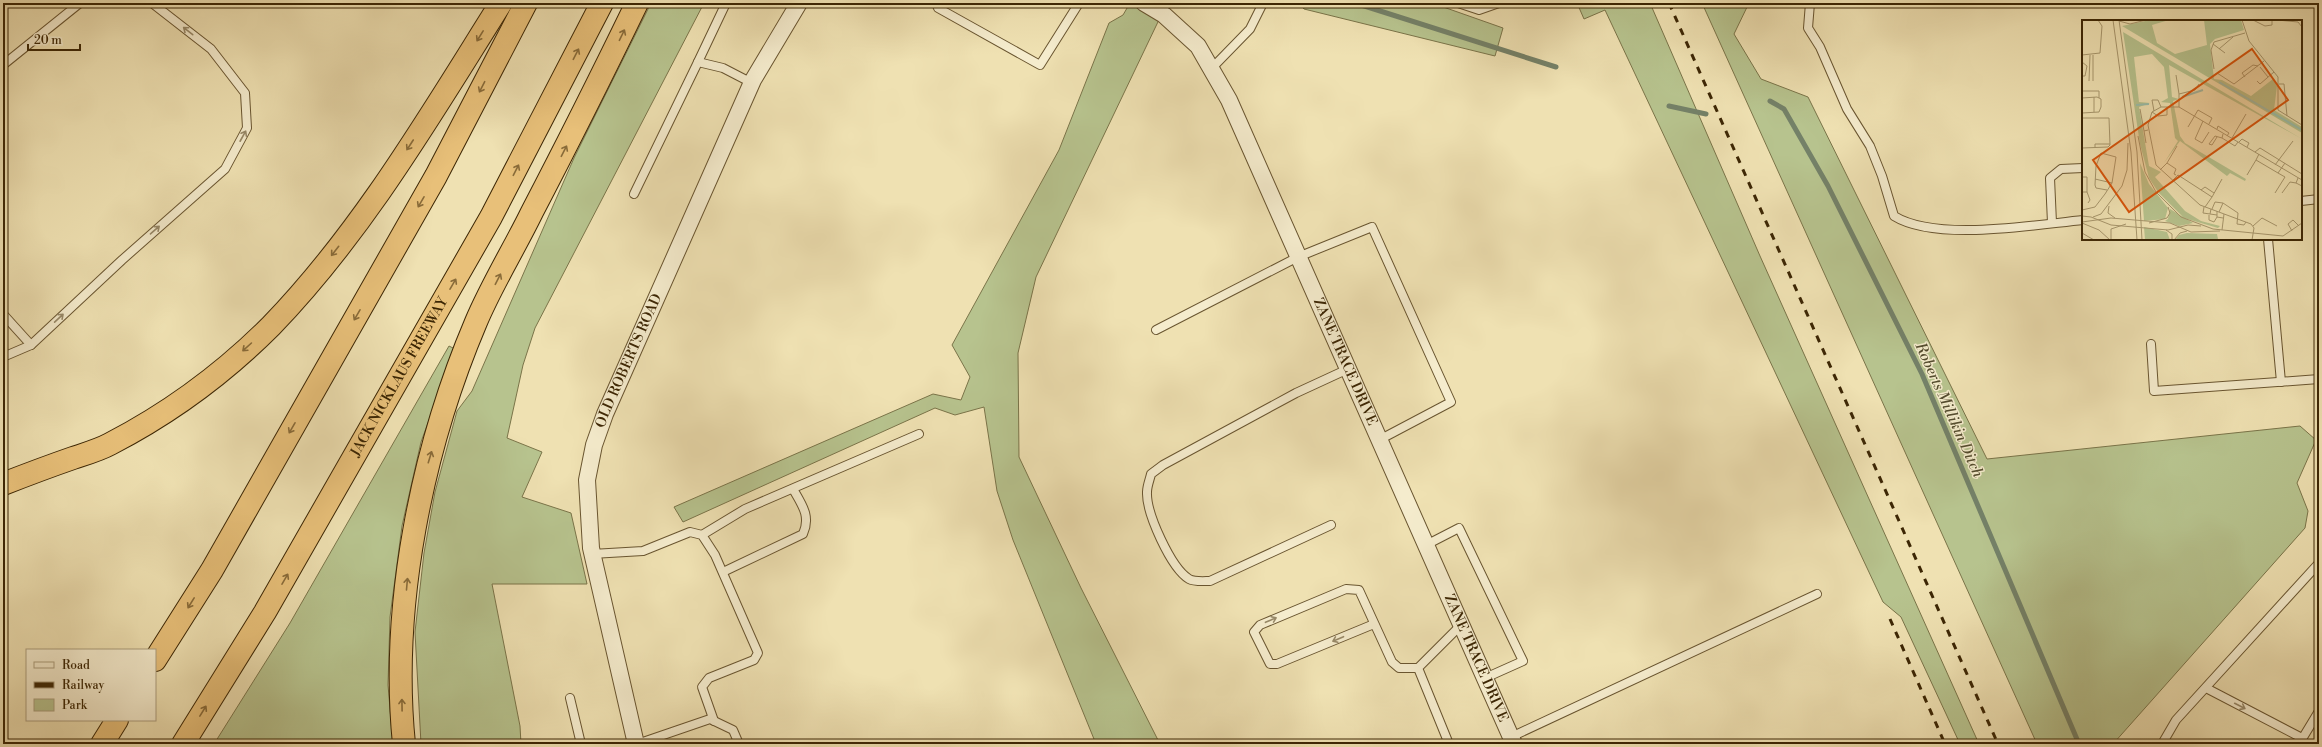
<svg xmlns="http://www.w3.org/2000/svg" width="2322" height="747" font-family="'Libre Bodoni',serif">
<rect width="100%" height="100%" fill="#efe1b2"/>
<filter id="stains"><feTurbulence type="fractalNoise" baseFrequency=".005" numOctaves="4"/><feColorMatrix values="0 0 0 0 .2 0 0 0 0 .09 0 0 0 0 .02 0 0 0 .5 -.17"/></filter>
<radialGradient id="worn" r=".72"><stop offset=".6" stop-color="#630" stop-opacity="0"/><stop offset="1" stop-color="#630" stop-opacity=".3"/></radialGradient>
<g fill="#b7c38e" stroke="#7a7449">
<polygon points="651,3 704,3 535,328 523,365 507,438 542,452 522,497 571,513 587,584 492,584 520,726 521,744 421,744 415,632 424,553 435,492 457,411 472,391 574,158"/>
<polygon points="1130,3 1167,3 1036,277 1018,353 1019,457 1081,588 1160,744 1096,744 1013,540 997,491 984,407 955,415 935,408 683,522 674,507 933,394 961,400 970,377 952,345 1059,150 1109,23 1123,15"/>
<polygon points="1299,3 1432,3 1503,28 1495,56 1304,9"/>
<polygon points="1577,3 1650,3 1760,256 1979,744 1960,744 1901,617 1883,602 1605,10 1584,19"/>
<polygon points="1702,3 1749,3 1734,34 1761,79 1808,97 1987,459 2300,426 2316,440 2297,483 2308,511 2305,528 2113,744 2037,744"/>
<polygon points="449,346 455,349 421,442 402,526 390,617 388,685 393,744 214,744 290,623"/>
</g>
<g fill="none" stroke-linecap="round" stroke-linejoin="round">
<g stroke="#748168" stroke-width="5">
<polyline points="1355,3 1556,67"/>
<polyline points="1770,101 1784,109 1828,186 1922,374 2079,744"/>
<polyline points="1669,106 1706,114"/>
</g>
<defs>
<g id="lane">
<polyline points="936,3 938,8 1040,65 1079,3"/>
<polyline points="1458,3 1479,10 1499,3"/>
<path d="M1810,3L1808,28L1820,47L1847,109L1870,146L1882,176L1894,216C1936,242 2033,225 2083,220"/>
<polyline points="698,62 726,3"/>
<polyline points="3,65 80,3"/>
<polyline points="1212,68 1250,29 1263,3"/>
<polyline points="634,194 698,62 723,68 752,83"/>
<polyline points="2301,201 2319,199"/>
<polyline points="2052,223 2050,178 2061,169 2083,168"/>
<polyline points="2268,239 2281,382"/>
<polyline points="3,314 31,345"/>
<polyline points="1156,330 1298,257 1372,227 1451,402 1379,440"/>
<polyline points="2151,344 2154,391 2319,379"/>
<polyline points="3,357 31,345 122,260 225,169 247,128 245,93 211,49 152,3"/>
<path d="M1331,525L1210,581C1204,581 1194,582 1189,579C1171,568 1146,513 1147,492C1147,486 1150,479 1151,474L1163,465L1296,393L1348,369"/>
<polyline points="702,535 745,509 919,434"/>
<polyline points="1426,545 1459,528 1523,661 1485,678"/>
<polyline points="592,554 643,551 690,532 702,535 715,555 758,653 754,660 709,678 702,687 714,721"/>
<path d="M723,572L803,534C811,516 802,505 793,489"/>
<polyline points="1374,624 1277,664 1270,664 1254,632 1260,625 1346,589 1359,590 1392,662 1399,668 1418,668"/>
<polyline points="2206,688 2302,738"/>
<polyline points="570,698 581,744"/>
<polyline points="1511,737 1817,594"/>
<polyline points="637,744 710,719 733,730 739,744"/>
<polyline points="1449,744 1418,668 1461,625"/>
<polyline points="2162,744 2176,720 2319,563"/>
<polyline points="2299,744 2319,711"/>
</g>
<g id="street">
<path id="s1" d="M1144,3L1164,15L1198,46L1229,100L1514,744"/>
<path id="s2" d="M636,744L591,548L587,480L594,445L605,414L753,80L799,3"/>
</g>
<g id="highway">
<path d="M3,484C26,475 50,466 73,458C85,454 99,450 110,444C168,414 225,372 271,326C363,231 431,114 501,3"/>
<polyline points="155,660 212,570 436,176 526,3"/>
<polyline points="102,744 117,720"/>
<path id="s3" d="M183,744L265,612L491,217L602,3"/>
<path d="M404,744C390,606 422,449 476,322C492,284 514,249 532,212C568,143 603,73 637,3"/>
</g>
</defs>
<use href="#lane" stroke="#695530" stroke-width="10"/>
<use href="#street" stroke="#695530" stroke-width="18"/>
<use href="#highway" stroke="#3c2604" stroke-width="24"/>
<use href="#lane" stroke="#f5eccd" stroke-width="8"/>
<use href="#street" stroke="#f5eccd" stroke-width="16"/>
<use href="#highway" stroke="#e8c079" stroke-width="22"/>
<g stroke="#3c2604" stroke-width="3" stroke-dasharray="7 7" stroke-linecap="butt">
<polyline points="1669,3 1998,744"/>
<polyline points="1890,619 1945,744"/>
</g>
</g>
<defs><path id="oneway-shaft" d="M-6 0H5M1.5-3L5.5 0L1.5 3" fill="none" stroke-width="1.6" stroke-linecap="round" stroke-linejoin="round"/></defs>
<g stroke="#988968">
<use href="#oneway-shaft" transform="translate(188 31) rotate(-142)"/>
<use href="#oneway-shaft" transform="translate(243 136) rotate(-61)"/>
<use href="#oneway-shaft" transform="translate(155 230) rotate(-41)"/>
<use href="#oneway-shaft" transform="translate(59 318) rotate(-43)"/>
<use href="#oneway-shaft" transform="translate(1271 620) rotate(-23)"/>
<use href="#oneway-shaft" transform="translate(1338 639) rotate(157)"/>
<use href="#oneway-shaft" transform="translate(2240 706) rotate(27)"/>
</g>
<g stroke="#896b39">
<use href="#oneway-shaft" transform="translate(622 35) rotate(-64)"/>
<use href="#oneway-shaft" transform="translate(480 36) rotate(122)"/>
<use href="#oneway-shaft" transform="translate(576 54) rotate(-63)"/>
<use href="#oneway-shaft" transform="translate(482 87) rotate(117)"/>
<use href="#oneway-shaft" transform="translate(410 145) rotate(123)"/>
<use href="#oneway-shaft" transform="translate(564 151) rotate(-63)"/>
<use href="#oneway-shaft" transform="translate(516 170) rotate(-63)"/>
<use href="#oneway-shaft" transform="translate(421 202) rotate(120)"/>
<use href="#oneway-shaft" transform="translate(335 251) rotate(128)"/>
<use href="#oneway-shaft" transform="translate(498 279) rotate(-63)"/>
<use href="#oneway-shaft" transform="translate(453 284) rotate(-60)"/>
<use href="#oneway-shaft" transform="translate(357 315) rotate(120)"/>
<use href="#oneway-shaft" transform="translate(247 347) rotate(138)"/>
<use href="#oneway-shaft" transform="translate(292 428) rotate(120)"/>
<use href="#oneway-shaft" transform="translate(430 457) rotate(-73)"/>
<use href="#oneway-shaft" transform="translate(285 579) rotate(-60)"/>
<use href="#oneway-shaft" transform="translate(407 584) rotate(-85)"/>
<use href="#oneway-shaft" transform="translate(191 603) rotate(122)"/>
<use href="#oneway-shaft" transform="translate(402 705) rotate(-91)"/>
<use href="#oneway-shaft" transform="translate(203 711) rotate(-58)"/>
</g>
<g text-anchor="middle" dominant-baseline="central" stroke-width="3" stroke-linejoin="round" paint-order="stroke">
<g font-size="14" fill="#3c2604" stroke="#f5eccd">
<text stroke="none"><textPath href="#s2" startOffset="396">OLD ROBERTS ROAD</textPath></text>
<text stroke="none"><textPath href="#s1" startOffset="418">ZANE TRACE DRIVE</textPath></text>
<text stroke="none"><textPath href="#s3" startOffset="426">JACK NICKLAUS FREEWAY</textPath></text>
<text stroke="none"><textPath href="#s1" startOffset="742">ZANE TRACE DRIVE</textPath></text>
</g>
<g font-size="15" font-style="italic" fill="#544c2e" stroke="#f5eccd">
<text transform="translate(1949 410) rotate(66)">Roberts Millikin Ditch</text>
</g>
</g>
<g transform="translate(2082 20)">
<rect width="220" height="220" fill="#efe1b2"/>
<path d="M68,0H87L70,5L75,23L93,34L125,25L122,0H159L162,10L133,19L128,24L132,59L140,60L169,76L191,59L195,66L192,90L220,107V113L40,6ZM41,12L220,119L87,45L90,77L97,79L91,81L98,116L103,123L164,159L163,161L148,153L145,156L98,121L82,143L96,121L93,118L88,83L79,82L86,78L82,47L70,34L52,37L57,82L68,83L57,87L67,146L79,152L73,157L103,191L119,201L138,206L136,208L102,198L76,172L67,158L58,124ZM58,143L67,164L86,188L83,199L62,201ZM88,189L111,203L97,206L83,201L86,199ZM62,207L85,212L88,220H63ZM105,213L135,214L136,219L93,220L97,215Z" fill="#b7c38e"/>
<path fill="none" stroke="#9abeab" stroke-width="2" d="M137,62L220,110M100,77L121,70M54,85L67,84"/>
<path fill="none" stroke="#a7966c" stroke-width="1" d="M31,0L49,132L55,220M37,0L55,132L60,220M160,0L167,21L196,57V90L220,105M171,0L183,6L190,5V0M195,0L216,2L220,7M37,1L48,4L64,0M131,24L143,33M137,29L151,17M0,35L18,33L20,6L16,0M0,42L5,46L3,56H0M178,47L186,57M132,49L129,30L132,22L163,13M135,53L152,64L182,41M94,55L97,74M163,57L160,53L171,45L176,46M7,61L8,35M11,61V35M175,61L178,64L192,52M197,64H202L205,96M0,71H17V78M12,77V92M0,78L15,77L19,79V87L17,92L0,93M97,87V74L113,70L117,64M58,89L62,111M72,91L70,80H76L79,87M70,92L76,96L85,95V87M0,98H27L28,125L26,127L0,128M121,101L113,119L120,123L127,112M106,107L116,90L130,98L127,104M135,109L136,106L147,113L145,116M141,114L140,118L153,126L156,122M56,116L63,152L74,172L99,197L131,209M135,117L130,125L127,124L133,116L140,118M150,118L164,94M157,122L160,119L167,123L165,127M64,123L62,111L66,110M13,128V124H28M173,132L178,128L220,154M177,134L174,140L196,153L203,143M85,143L95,126M193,145L211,121M78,150L85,143L94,149L92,154L94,155M165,155L174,140M0,157H5V172H0M216,158L214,163L220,166M13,159L30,163M90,161L96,155L130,177L123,187M119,170L123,167L132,173M5,172L8,180L6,183M193,173L203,157L196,153M200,173L208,162L214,163M130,177L140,159M27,186L26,193L33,198M122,187L121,193L128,194M129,189L128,194L135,195M130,189L133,182L141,183M0,190L13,187L23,174L30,163L34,137L19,133L14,146L13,165L14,168L25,170M135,191V197L141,198M137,192L141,183L156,193L155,204L162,205L164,202M127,195V200L132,202L135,197M0,196L9,197L29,205L86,210L106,205L119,206M11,197L19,194L40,166L45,150L46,123M0,202L29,198L88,203L109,212L138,211M0,203L17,210L28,220M67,203L85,198L88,193L86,187M171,206L180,198L195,206M131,209L201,216L220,203M84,210L90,214V220M140,210L142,194M210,211L206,204L211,200L217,206M0,213L12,220M29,220V209L44,204M92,220L98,213L105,211M170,220L172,208L169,204L118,185L74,145L66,105L70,92L79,87H97L220,160"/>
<path fill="#d7540b" fill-opacity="0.15" stroke="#d7540b" stroke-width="2" d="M170,29L206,80L47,192L11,140Z"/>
<rect width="220" height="220" fill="none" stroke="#3c2604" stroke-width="2"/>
</g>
<rect width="2322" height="747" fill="none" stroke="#efe1b2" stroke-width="16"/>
<rect x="4" y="4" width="2314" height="739" fill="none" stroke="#3c2604" stroke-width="2"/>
<rect x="8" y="8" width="2306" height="731" fill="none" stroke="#3c2604"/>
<rect x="26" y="649" width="130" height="72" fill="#f5eccd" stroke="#ab9d7d"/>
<rect x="34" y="662" width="20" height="6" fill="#f5eccd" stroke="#ab9d7d"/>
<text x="62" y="669" font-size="12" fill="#3c2604">Road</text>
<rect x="34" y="682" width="20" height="6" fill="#3c2604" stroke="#ab9d7d"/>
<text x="62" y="689" font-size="12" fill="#3c2604">Railway</text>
<rect x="34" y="699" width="20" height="12" fill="#b7c38e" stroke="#ab9d7d"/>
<text x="62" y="709" font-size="12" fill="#3c2604">Park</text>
<path d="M28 44v6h52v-6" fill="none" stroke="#3c2604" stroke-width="2"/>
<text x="34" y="44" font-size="12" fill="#3c2604" stroke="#f5eccd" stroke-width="3" paint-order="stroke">20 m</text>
<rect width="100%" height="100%" filter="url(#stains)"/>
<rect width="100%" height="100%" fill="url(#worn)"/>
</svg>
